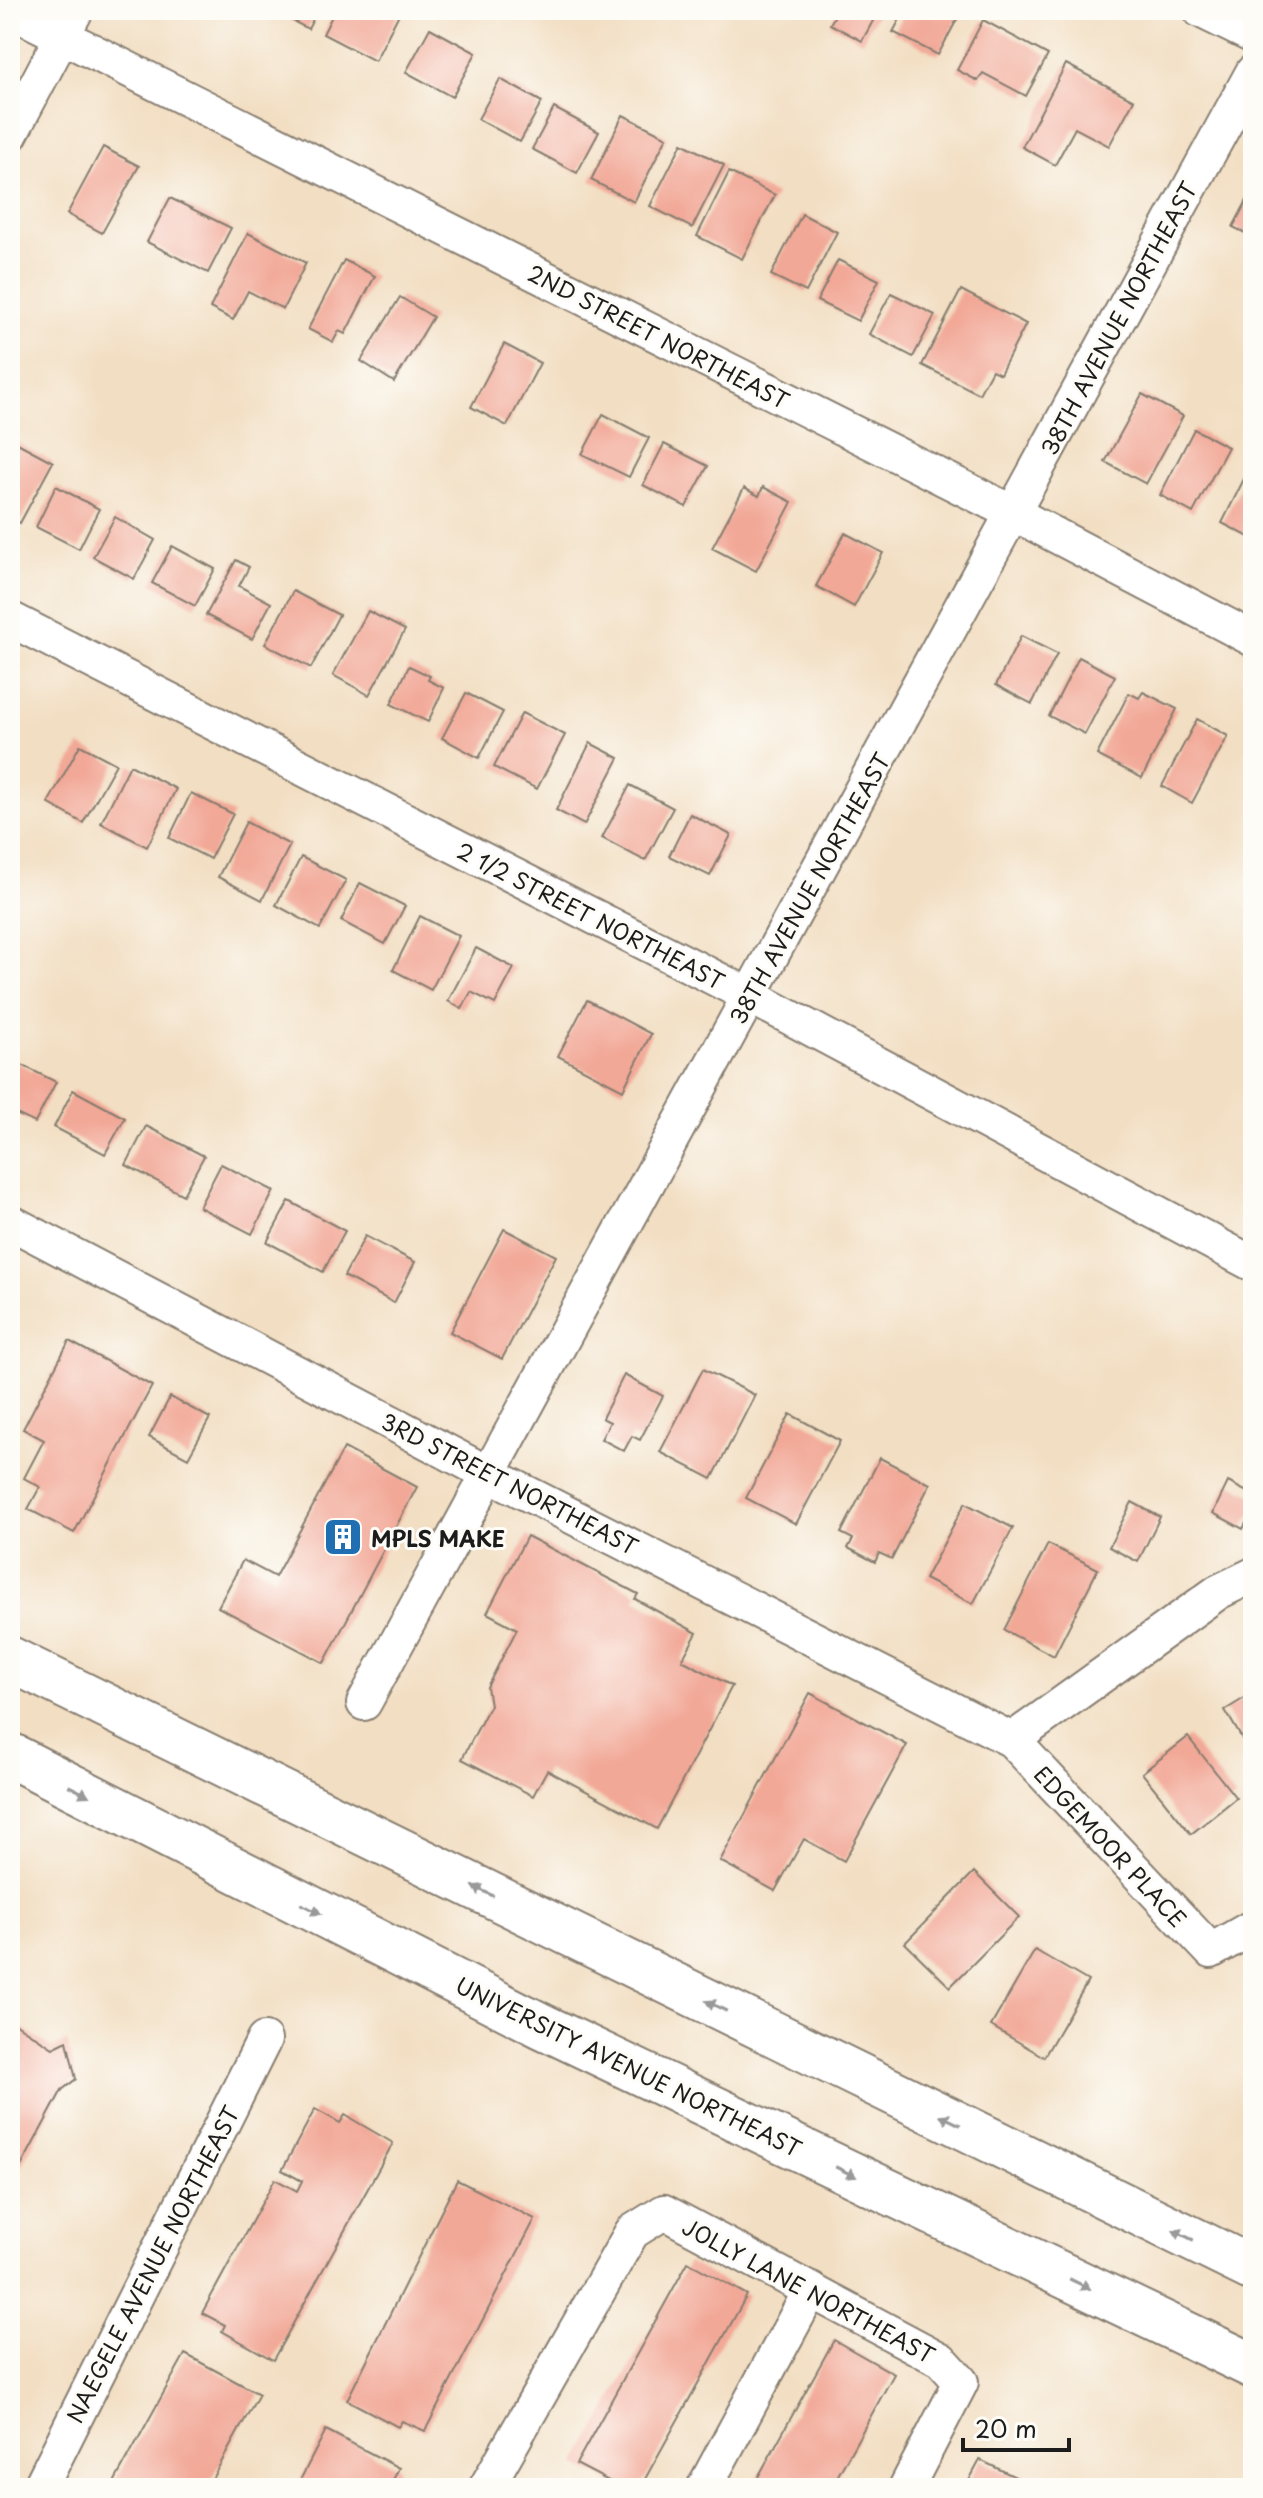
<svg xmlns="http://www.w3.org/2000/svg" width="1263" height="2498" font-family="'Playpen Sans',sans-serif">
<rect width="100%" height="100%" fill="#fdfcf7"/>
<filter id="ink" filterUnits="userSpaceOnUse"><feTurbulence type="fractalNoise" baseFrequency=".0125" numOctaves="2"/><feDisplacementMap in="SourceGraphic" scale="16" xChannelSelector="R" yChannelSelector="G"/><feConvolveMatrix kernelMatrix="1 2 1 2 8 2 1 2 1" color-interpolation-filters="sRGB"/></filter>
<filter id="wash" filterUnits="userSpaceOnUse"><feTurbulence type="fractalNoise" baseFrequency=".006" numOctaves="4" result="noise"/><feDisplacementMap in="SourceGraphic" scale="32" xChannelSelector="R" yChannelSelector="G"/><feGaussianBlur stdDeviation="1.8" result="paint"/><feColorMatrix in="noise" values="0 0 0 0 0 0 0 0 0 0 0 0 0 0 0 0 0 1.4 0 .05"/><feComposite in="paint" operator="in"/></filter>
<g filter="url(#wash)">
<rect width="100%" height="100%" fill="#f2dec2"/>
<g id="blocks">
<g fill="#f2a897">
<polygon points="272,10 318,10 308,29"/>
<polygon points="335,10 395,10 400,12 375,61 323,34"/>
<polygon points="838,10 879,10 862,41 830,24"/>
<polygon points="905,10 961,12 938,55 893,32"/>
<polygon points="983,20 1048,55 1026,96 983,73 978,81 957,70"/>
<polygon points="430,28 476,53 452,97 406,72"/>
<polygon points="1066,64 1134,100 1109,146 1075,128 1055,165 1022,147"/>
<polygon points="500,79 542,102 520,142 478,119"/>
<polygon points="554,108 599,132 577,173 532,149"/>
<polygon points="623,115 667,137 634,202 591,180"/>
<polygon points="682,143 724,165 692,228 650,206"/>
<polygon points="103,147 139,166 102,233 67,214"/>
<polygon points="729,172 775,195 742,259 697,236"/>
<polygon points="1253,189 1253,237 1233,227"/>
<polygon points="170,198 231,228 208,273 147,242"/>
<polygon points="802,214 837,232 806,292 771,275"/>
<polygon points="248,233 306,263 283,309 248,291 233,320 210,308"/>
<polygon points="344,260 375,276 345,334 339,331 333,342 308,329"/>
<polygon points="838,260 879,280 858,321 817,301"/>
<polygon points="961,290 1026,324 1000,374 992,370 979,394 922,365"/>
<polygon points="891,293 935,315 913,357 869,334"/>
<polygon points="400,297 433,317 394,382 361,361"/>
<polygon points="504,344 540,363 507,426 471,407"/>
<polygon points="1142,394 1183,416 1146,484 1105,462"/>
<polygon points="603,414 649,438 629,477 582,454"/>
<polygon points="1194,429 1228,447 1193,513 1160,495"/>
<polygon points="10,439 53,462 20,523 10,517"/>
<polygon points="664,444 708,466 686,507 643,485"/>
<polygon points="1253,461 1253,539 1222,523"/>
<polygon points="56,486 99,509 79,549 36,527"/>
<polygon points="763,487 792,502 756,571 712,548 744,488 759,496"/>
<polygon points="115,517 155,540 134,579 93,557"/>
<polygon points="845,533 883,553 854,607 816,586"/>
<polygon points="172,546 215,569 195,606 152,583"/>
<polygon points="236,560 249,567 239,586 271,603 252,639 206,615"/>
<polygon points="293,591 339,615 311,668 265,644"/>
<polygon points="368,611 405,630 369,695 333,675"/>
<polygon points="1021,636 1057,654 1032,704 996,685"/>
<polygon points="1079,657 1115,676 1085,734 1049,716"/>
<polygon points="409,666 430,676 428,680 444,688 428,722 391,704"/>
<polygon points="1143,692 1177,709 1142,778 1097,755 1129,693 1139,698"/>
<polygon points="466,693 503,712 479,758 442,738"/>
<polygon points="522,713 565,735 537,789 494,767"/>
<polygon points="1197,719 1228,736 1192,803 1162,786"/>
<polygon points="590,743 619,758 584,825 556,810"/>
<polygon points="80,745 116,764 83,823 48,803"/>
<polygon points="130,765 176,789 147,847 101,823"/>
<polygon points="630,785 673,808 645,861 602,838"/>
<polygon points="191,793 233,814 210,859 169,838"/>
<polygon points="690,814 731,835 710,876 669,856"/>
<polygon points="246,822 290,845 262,900 218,877"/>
<polygon points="301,857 346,880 320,929 276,905"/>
<polygon points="360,883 405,906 385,944 341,921"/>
<polygon points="420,916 459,936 431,990 393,970"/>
<polygon points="476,948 514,968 495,1004 471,992 462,1009 448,1001"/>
<polygon points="587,1000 651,1034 623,1090 558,1056"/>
<polygon points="10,1059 56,1082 35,1123 10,1111"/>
<polygon points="73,1090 125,1118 105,1154 54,1127"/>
<polygon points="146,1126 204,1156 183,1195 126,1165"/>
<polygon points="221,1164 274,1191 252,1234 199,1207"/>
<polygon points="289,1201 345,1231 323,1272 267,1242"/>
<polygon points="504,1229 556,1256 502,1359 450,1332"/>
<polygon points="365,1236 415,1262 394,1303 344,1276"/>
<polygon points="69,1341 152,1386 74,1533 28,1509 40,1487 24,1478 44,1440 23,1429"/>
<polygon points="703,1369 755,1395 712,1479 660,1452"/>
<polygon points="624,1375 663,1396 640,1440 632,1436 624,1451 601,1439 610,1422 602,1418"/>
<polygon points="170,1397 210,1418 188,1458 149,1437"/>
<polygon points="790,1414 840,1441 796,1524 746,1498"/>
<polygon points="344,1448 417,1487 324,1663 218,1607 243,1560 275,1577"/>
<polygon points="880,1458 930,1484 892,1559 879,1553 875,1562 848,1548 853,1539 841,1533"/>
<polygon points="1228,1482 1253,1495 1253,1510 1243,1529 1213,1513"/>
<polygon points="1132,1502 1160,1517 1138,1562 1109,1547"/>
<polygon points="965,1503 1013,1528 973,1604 925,1579"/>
<polygon points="527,1536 638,1594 635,1599 697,1633 682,1660 732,1686 657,1829 547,1770 533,1796 462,1759 490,1705 487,1687 517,1629 487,1613"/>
<polygon points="1048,1544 1098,1569 1054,1656 1004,1630"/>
<polygon points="810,1693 907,1745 844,1861 804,1839 775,1891 720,1861"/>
<polygon points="1253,1693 1253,1757 1225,1710"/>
<polygon points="1188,1737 1236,1798 1191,1834 1142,1773"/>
<polygon points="974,1872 1019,1917 950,1987 905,1943"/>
<polygon points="1035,1950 1088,1981 1044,2057 991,2026"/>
<polygon points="10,2020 53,2048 67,2041 76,2079 62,2090 10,2187"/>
<polygon points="315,2109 340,2123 345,2115 393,2143 273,2360 222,2331 225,2325 202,2313 275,2179 297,2191 302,2181 282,2170"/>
<polygon points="457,2180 535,2219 425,2431 402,2421 398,2427 347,2400"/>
<polygon points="688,2262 747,2295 640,2488 622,2488 576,2464"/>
<polygon points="834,2340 894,2374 831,2488 752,2488"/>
<polygon points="185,2354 259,2394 207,2488 111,2488"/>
<polygon points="326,2430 399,2468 389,2488 296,2488"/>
<polygon points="980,2460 1024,2481 1021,2488 965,2488"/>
</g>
</g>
</g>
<g filter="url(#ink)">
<use href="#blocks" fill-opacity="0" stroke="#877d6f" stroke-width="2"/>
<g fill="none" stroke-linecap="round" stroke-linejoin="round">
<defs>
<g id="minor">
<polyline points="10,10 1013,513 1253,639"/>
<polyline points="1200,10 1253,36"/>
<polyline points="10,135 76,10"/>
<polyline points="10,619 750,996 1253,1264"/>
<polyline points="10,1222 489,1474 1012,1740 1211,1951 1253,1927"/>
<polyline points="364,1703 1253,72"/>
<polyline points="1012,1740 1218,1592 1253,1575"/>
<polyline points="40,2488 264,2040"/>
<polyline points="486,2488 632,2232 664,2212 941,2360 961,2382 906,2488"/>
<polyline points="704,2488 811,2290"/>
</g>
<g id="major">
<polyline points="10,1659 1253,2269"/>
<polyline points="10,1755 542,2026 1253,2366"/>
</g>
</defs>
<use href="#minor" stroke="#877d6f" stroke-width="38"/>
<use href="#major" stroke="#877d6f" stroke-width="48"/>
<use href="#minor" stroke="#fff" stroke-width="34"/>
<use href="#major" stroke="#fff" stroke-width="44"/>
</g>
<defs><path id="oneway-solid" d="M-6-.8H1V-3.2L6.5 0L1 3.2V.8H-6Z" transform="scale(2)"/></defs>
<g fill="#999">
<use href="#oneway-solid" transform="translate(79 1791) rotate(27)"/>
<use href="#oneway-solid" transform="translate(483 1891) rotate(-154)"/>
<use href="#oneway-solid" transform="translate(311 1909) rotate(27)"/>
<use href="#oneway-solid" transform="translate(716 2006) rotate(-154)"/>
<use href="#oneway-solid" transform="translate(950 2120) rotate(-154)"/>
<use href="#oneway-solid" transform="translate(846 2172) rotate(26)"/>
<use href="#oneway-solid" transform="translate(1183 2235) rotate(-154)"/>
<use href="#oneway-solid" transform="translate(1080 2284) rotate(26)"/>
</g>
</g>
<defs>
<symbol id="building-square" viewBox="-11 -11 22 22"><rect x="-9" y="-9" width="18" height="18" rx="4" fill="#1f6fb2" stroke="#fdfcf7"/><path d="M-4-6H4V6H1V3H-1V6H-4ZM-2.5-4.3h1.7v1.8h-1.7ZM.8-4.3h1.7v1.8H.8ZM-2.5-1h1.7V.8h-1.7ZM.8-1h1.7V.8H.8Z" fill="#fff"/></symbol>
</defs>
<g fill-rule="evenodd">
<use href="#building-square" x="321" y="1515" width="44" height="44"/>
</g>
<g text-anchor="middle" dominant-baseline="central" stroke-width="6" stroke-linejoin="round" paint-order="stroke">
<g font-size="22" fill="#1c1c1c" stroke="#fdfcf7">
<text transform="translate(1118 318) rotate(-62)">38TH AVENUE NORTHEAST</text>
<text transform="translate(659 336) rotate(27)">2ND STREET NORTHEAST</text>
<text transform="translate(809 888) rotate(-61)">38TH AVENUE NORTHEAST</text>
<text transform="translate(591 915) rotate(27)">2 1/2 STREET NORTHEAST</text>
<text transform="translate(510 1483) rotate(27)">3RD STREET NORTHEAST</text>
<text transform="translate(1111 1846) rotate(47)">EDGEMOOR PLACE</text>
<text transform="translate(629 2066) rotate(26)">UNIVERSITY AVENUE NORTHEAST</text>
<text transform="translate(152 2264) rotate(-63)">NAEGELE AVENUE NORTHEAST</text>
<text transform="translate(809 2290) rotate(28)">JOLLY LANE NORTHEAST</text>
</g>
<g font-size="22" font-weight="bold" fill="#1c1c1c" stroke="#fdfcf7" text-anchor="start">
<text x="371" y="1537">MPLS MAKE</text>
</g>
</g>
<rect width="1263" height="2498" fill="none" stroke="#fdfcf7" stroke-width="40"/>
<path d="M963 2438v12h106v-12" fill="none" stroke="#1c1c1c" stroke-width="4"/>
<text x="975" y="2438" font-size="24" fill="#1c1c1c" stroke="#fdfcf7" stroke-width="6" paint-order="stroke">20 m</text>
</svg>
